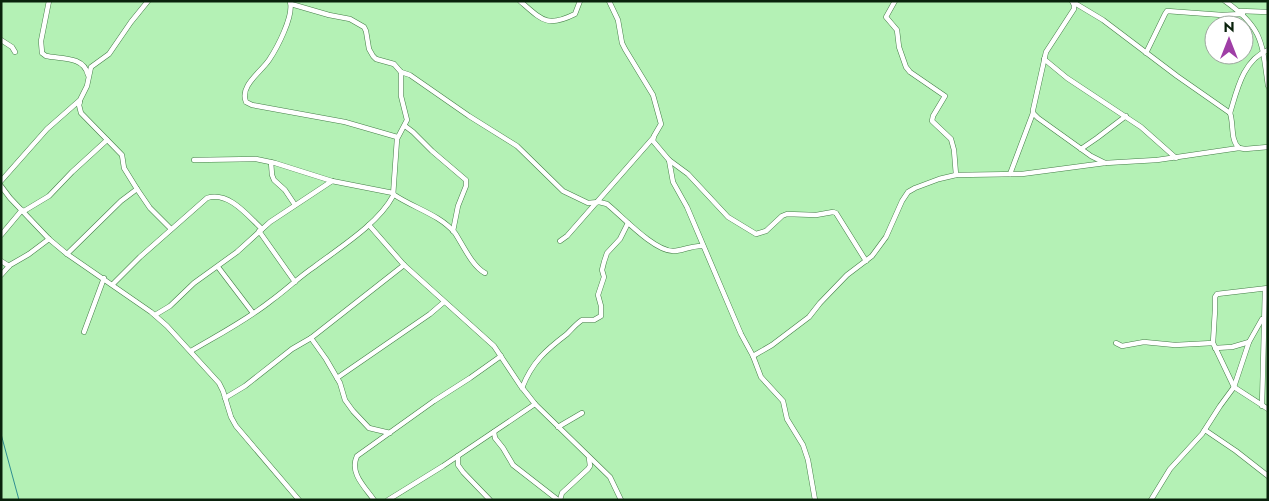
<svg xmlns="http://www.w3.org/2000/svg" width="1269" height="501" font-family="Jost,sans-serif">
<rect width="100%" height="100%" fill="#b4f1b5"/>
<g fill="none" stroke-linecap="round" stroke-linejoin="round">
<polyline stroke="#308e90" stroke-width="1" points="1,434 19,500"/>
<defs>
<g id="minor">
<path d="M49,1L41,41L42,53L46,56C61,59 84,56 88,75"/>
<path d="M520,1C542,20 547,28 575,14L580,1"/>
<polyline points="609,1 618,20 622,43 625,49 653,95 661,124 654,136 653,141 669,160 688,174 728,217 756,234 766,231 782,216 787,214 816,215 833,212 836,213 866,261"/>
<polyline points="895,1 886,17 897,30 899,47 906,67 910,72 945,96 933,116 932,121 951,139 954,150 956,175"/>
<polyline points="1072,1 1074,5 1074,9 1046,52 1033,110 1033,113 1038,118 1091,156 1105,163 1157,160 1239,148"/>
<path d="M1225,1C1263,28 1262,42 1268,86"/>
<path d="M290,2C294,16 277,48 269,60C261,72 239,86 246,102L252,105L345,122L397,137"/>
<path d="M1073,2L1103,20L1177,76L1230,113C1234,124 1230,140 1239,148L1245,149L1268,147"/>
<polyline points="1240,11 1268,12"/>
<polyline points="1,40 12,47 15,52"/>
<polyline points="1146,53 1165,14 1167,11 1222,15 1243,14"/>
<polyline points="1044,59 1067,78 1141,127 1176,158"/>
<path d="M401,72L410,75L469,116L517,146L563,191L588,203L599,202L607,204C623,217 654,251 673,251C683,251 692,245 703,246"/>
<polyline points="80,102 79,105 81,113 122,155 124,168 137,189 150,208 171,229"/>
<path d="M1230,113C1237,90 1243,60 1268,50"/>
<polyline points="405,126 413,132 432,151 466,180 466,186 458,206 453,231"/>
<polyline points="1081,149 1097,138 1126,116"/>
<polyline points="194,160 256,159 275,163 332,181 393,193"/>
<polyline points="669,160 673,182 687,207 741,334 753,356 761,377 783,401 787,419 803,445 808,460 815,500"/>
<polyline points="271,162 272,175 274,180 285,190 295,205"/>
<polyline points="1010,174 1033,113"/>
<polyline points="1,181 47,129 80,100 87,86 91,67 109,54 131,22 148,1"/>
<polyline points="1,186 10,198 49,239 67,254 151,312 167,326 219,383 223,391 231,417 236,426 299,500"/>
<path d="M393,194C413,208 439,214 455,233C463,245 472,266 485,273"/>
<polyline points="24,211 49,196 72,172 107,140"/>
<polyline points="369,225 404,265 494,346 520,385 535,404 610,477 621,500"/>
<polyline points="259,231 295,282"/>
<polyline points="1,235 22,210"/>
<polyline points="560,241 567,236 653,138"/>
<polyline points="67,254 121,201 137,189"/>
<polyline points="1,261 9,266"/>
<polyline points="218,267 253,313"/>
<polyline points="1,275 10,265 29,254 49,239"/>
<path d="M113,284L140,257L207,198C229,191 248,216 262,229"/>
<polyline points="1268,288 1217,294 1215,297 1215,310 1213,343 1234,387 1268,409"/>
<polyline points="155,315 170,306 194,283 237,252 270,222 332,181"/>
<polyline points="84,332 104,278"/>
<polyline points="311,338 326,359 340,383 345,400 353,411 369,428 390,433"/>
<polyline points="1116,343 1122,346 1144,342 1175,345 1213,343"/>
<polyline points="1215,348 1232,347 1249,342 1262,319"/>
<path d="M191,351C218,335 247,320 272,300C286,290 299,277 314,267C339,248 378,224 393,196L397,139L407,120L401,96V72L394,64L376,59L373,56L369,49L366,31L364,27L350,19L329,15L291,4"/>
<polyline points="753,356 772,345 809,317 820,303 847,275 872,256 886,237 902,201 908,192 915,188 939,179 956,175 1022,174 1105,163"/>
<polyline points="337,378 430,314 444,302"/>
<path d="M522,388C532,362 546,350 567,334C572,329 576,324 582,320H594L601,316V306L598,295L604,277L602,270L604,262L607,253L620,239L628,223"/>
<polyline points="225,398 245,386 292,349 311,338 404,265"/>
<polyline points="1262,406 1265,289"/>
<polyline points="558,427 582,413"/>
<polyline points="1205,430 1236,451 1268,476"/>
<polyline points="494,432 495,438 503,448 513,465 558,500"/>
<polyline points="458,456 458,465 463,472 490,500"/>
<path d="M374,500C365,487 349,473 357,456L434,401L470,378L501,356"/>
<polyline points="388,500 443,466 535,404"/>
<polyline points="560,500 562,493 588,469 590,466 589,458"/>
<polyline points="1151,500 1170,469 1202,434 1220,406 1234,387 1249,342"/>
</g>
</defs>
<use href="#minor" stroke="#447e47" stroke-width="5.5"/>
<use href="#minor" stroke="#fff" stroke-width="4.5"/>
</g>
<rect width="1269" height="501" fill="none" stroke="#0a220c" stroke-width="5"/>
<g transform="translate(1229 40)"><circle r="24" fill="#ffffff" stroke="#9da79e"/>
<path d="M0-4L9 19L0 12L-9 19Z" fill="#9f3ea6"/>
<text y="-8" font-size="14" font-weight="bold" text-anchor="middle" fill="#0a220c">N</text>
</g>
</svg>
